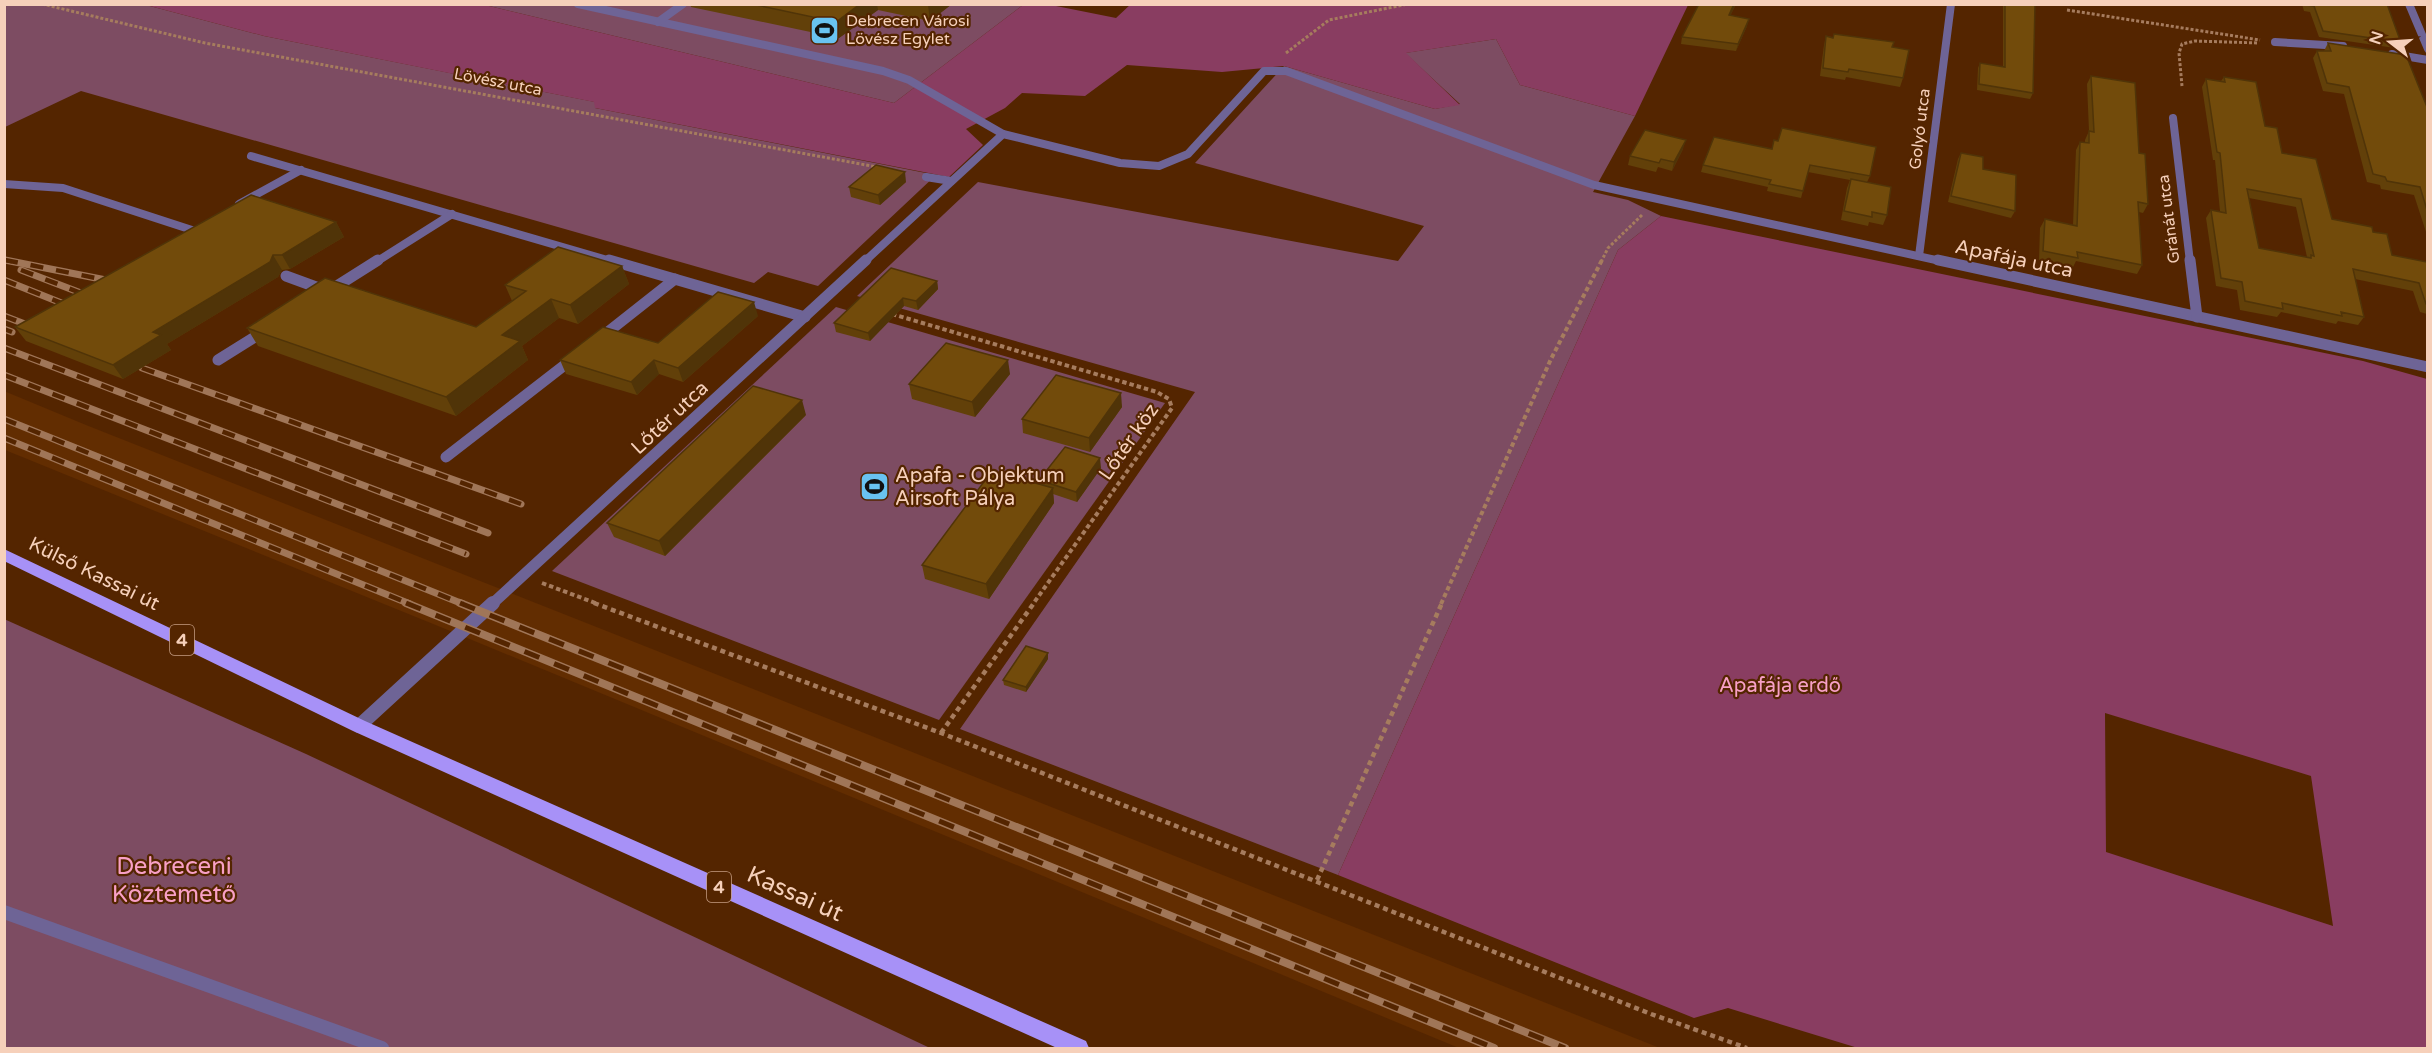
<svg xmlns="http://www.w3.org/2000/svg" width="2432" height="1053" font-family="'Varela Round',sans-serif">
<rect width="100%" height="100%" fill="#542500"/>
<polygon fill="#622d01" points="4,391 86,425 1660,1048 1459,1048 443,628 5,450"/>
<g fill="#7d4c62">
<polygon points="5,5 146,5 264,36 595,102 595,108 936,175 818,286 768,272 754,283 81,91 5,127"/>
<polygon points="485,5 1023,5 894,103"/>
<polygon points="1496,39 1520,85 1635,116 1593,192 1628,200 1661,216 1618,250 1338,875 960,729 1195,392 857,296 978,182 1398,261 1424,226 1195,163 1284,66 1435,109 1460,104 1405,53"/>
<polygon points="836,307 1165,403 939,720 552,571"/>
<polygon points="4,619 306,754 930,1048 5,1048"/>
</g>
<g fill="#893d61" fill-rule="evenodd">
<polygon points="1131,4 1688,5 1635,116 1520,85 1496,39 1406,53 1460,105 1435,109 1284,66 1222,72 1127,65 1085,96 1022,93 1005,108 966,129 983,145 949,177 595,108 594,102 264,36 146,5 485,5 894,103 1023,5 1051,5 1116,18"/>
<path d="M1661,216L2363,361L2427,379V1048H1858L1728,1008L1694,1018L1338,875L1618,250ZM2105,713L2311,776L2333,926L2106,852Z"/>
</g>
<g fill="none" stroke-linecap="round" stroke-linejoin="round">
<g stroke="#a67c5e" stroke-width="3" stroke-dasharray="3 2" stroke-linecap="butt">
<polyline points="42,4 205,43 877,167"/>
<polyline points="2067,10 2260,40"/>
<polyline points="1286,53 1329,20 1408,4"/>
<polyline points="2182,86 2179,53 2182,44 2195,41 2259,43"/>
<polyline points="1601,262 1608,248 1642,215"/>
</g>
<g stroke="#a67c5e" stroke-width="4" stroke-dasharray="4.5 3" stroke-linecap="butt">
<polyline points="892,314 1157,392 1169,399 1172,408 1033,604"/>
<polyline points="542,583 598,604"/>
<polyline points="1441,604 1551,359 1602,260"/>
</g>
<g stroke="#a67c5e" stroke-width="4.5" stroke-dasharray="5 4" stroke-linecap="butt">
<polyline points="594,603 941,733 1651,1014 1747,1048"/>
<polyline points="941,733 1034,603"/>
<polyline points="1317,880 1442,603"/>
</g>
<g stroke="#6e6496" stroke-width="8">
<polyline points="578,4 883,71 909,80 1003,134"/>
<polyline points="658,22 683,4"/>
<polyline points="251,156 614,262"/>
<polyline points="4,184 63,188 192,230"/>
<polyline points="239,204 301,170"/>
<polyline points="376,262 452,214"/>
</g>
<g stroke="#6e6496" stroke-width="11">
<polyline points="609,260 805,317"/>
<polyline points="286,276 327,291"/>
<polyline points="329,291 378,260"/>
<polyline points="599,339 675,279"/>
<polyline points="218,360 266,330"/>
<polyline points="446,457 575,357"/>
</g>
<polyline stroke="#6e6496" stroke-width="14" points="4,912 382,1048"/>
<g stroke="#6e6496" stroke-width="8">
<polyline points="2409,4 2428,49"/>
<polyline points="2275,42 2343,46"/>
<polyline points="2392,54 2428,60"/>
<polyline points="2173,118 2190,262"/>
<polyline points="926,177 951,181"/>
<polyline points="1919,256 1951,4"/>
<polyline points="864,262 1003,134 1120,163 1159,166 1188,154 1264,71 1286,71 1594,185 1945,262"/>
</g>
<g stroke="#6e6496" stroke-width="11">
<polyline points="1938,260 2428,367"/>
<polyline points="2190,260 2197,317"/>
<polyline points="492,604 866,260"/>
</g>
<polyline stroke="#6e6496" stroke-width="14" points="359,726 493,603"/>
<polygon fill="#a791f7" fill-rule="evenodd" points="4,549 365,721 1086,1041 1089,1048 1057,1048 353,731 4,561"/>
<defs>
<polyline id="rail-far2" points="4,260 12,262"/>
<g id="rail-far1">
<polyline points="5,260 116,282"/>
<polyline points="21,270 94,298"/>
<polyline points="4,280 74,308"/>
<polyline points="4,316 38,329"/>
<polyline points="4,329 12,332"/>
<polyline points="4,348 488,533"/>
<polyline points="142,368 521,504"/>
<polyline points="4,375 466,554"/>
<polyline points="4,419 463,604"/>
<polyline points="4,438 410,604"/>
</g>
<g id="rail">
<polyline points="406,603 1494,1048"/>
<polyline points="460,603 1565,1048"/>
</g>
</defs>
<use href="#rail-far2" stroke="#a07658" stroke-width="4.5"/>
<use href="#rail-far1" stroke="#a07658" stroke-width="7"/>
<use href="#rail" stroke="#a07658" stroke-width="8"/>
<use href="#rail-far2" stroke="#542500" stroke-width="3" stroke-dasharray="10" stroke-linecap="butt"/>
<use href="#rail-far1" stroke="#542500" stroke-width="4.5" stroke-dasharray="13" stroke-linecap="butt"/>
<use href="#rail" stroke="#542500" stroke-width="5" stroke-dasharray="16" stroke-linecap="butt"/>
</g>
<g fill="#624009" fill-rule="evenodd">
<polygon points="690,4 952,4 930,21 878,10 839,38 691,7"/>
<polygon points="1699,4 1736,4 1730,16 1747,26 1736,51 1681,44 1682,37"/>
<polygon points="2003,4 2035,4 2033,93 2030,99 1977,90 1978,68 1980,63 2003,67"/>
<polygon points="2302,4 2387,4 2400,40 2395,48 2319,37 2310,12 2304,11"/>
<polygon points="1826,36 1892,47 1903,78 1900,87 1846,77 1845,80 1820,76 1824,45"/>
<polygon points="2328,43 2427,107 2427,235 2414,195 2381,189 2380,185 2367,182 2344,94 2323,91 2313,58 2317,51 2324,51"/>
<polygon points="2091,76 2139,153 2148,204 2143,213 2139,212 2142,265 2137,274 2076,261 2073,267 2039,260 2040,228 2045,219 2073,225 2076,150 2080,142 2085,143 2085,140 2089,131 2087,84"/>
<path d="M2224,77L2265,126L2282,153L2332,219L2373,232L2392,255L2427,262V314L2420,312L2413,291L2355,279L2364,317L2358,325L2338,321L2336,324L2281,312L2277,317L2240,310L2237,290L2216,286L2206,218L2211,210L2220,211L2215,160H2213L2202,87L2206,79L2221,81ZM2249,198L2296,207L2307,257L2259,248Z"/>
<polygon points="1782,128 1870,176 1867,182 1887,215 1883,225 1869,222 1868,226 1841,220 1847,188 1850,180 1808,172 1801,198 1767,191 1768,187 1701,172 1703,165 1772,149 1774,140 1778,141"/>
<polygon points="1683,149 1672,171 1658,167 1656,172 1628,165 1630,156"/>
<polygon points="1961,153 1983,169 2015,211 2011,218 1948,202 1958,159"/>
<polygon points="906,182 880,205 851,197 849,187"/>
<polygon points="336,222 344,237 290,269 282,270 278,277 167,344 171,350 123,379 26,341 15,327"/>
<polygon points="622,266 629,284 578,324 559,318 522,346 528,360 456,416 258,346 247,328 476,327 512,301 505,285"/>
<polygon points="937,281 938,289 918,310 904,306 870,341 836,332 834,323"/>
<polygon points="758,316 683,382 659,374 637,395 566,374 560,360 658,343"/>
<polygon points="1010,374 975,417 912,399 909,384"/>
<polygon points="1122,407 1090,452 1023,433 1022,419"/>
<polygon points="806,415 665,556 614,537 607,523"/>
<polygon points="1101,468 1077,502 1053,494 1054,503 989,599 925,579 922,565 1040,484 1039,480"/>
<polygon points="1048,659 1026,692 1004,685 1003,680"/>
</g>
<g fill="#503408">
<polygon points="860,4 877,4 878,10 839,38 836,22"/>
<polygon points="952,4 930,21 928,5"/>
<polygon points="1734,4 1736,4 1727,22 1729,15"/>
<polygon points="1749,19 1747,26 1736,51 1738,44"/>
<polygon points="1686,140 1683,149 1672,171 1674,162"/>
<polygon points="905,172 906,182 880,205 878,195"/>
<polygon points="336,222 344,237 290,269 282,255"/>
<polygon points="273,255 282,270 278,277 167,344 171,350 123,379 113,365 153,332"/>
<polygon points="622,266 629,284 578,324 570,305"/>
<polygon points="937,281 938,289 918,310 916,301"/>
<polygon points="903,298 904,306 870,341 868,333"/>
<polygon points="551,299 559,318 522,346 528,360 456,416 446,397 502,335"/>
<polygon points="754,302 758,316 683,382 678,368"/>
<polygon points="654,360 659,374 637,395 631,382"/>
<polygon points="1008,360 1010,374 975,417 972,402"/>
<polygon points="1121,393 1122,407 1090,452 1089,438"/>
<polygon points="802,400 806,415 665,556 659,541"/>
<polygon points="1100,458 1101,468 1077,502 1076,492"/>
<polygon points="1053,488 1054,503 989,599 986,584"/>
<polygon points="1048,653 1048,659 1026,692 1026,687"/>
</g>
<g fill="#724b0b" stroke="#503408" stroke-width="1.5" fill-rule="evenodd">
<polygon points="752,4 860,4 836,22"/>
<polygon points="1699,4 1734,4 1729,15 1749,19 1738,44 1682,37"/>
<polygon points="2005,4 2035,4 2033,93 1979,84 1980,63 2005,67"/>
<polygon points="2307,4 2387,4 2400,40 2399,42 2323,31 2314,6 2307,5"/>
<polygon points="1834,34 1894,42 1892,47 1909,50 1903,78 1849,69 1848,72 1823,68 1826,36 1833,38"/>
<polygon points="2328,43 2406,55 2427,107 2427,210 2420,187 2387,181 2385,177 2373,174 2349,87 2327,83 2317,51 2331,51"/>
<polygon points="2091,76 2135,83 2139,153 2145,154 2148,204 2138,202 2142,265 2077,252 2078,258 2043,251 2045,219 2077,226 2080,142 2089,143 2089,131 2094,132"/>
<path d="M2224,77L2256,82L2265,126L2277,128L2282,153L2316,159L2332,219L2372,227L2373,232L2387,234L2392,255L2427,262V304H2426L2419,283L2353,269L2364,317L2341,312L2342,316L2282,303L2283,309L2245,301L2242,282L2221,278L2211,210L2226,213L2220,153L2217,152L2206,79L2225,82ZM2247,189L2301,199L2314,256L2311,255V258L2259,248Z"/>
<polygon points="1782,128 1876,147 1870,176 1810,165 1803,191 1769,184 1771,180 1703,165 1714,137 1772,149 1774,140 1778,141"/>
<polygon points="1645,130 1686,140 1674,162 1661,159 1659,163 1630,156"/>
<polygon points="1961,153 1983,157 1983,169 2016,175 2015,211 1951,196"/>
<polygon points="876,165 905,172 878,195 849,187"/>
<polygon points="1851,179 1891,187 1887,215 1872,212 1872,217 1844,211"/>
<polygon points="251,195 336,222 282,255 273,255 270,262 153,332 161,335 113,365 15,327"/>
<polygon points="558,247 622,266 570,305 551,299 502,335 520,341 446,397 247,328 325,278 476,327 526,291 505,285"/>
<polygon points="891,268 937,281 916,301 903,298 868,333 834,323"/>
<polygon points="718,292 754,302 678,368 654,360 631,382 560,360 603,327 658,343"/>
<polygon points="946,343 1008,360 972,402 909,384"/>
<polygon points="1056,375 1121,393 1089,438 1022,419"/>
<polygon points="753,386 802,400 659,541 607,523"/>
<polygon points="1065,447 1100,458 1076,492 1039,480"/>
<polygon points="992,471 1053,488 986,584 922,565"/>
<polygon points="1026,646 1048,653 1026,687 1003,680"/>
</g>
<defs>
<symbol id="stadium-square" viewBox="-11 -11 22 22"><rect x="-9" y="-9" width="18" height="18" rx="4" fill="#69c3f1" stroke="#542500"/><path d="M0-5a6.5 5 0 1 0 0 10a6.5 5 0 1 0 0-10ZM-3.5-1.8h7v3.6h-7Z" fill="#111"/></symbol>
</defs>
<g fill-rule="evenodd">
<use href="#stadium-square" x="808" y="14" width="33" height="33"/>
<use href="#stadium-square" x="858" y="470" width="33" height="33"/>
</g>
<g text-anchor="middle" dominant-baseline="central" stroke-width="4.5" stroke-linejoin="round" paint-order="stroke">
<g font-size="16" fill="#f6d0ba" stroke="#542500" text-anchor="start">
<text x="846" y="21">Debrecen Városi<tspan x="846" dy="18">Lövész Egylet</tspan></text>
</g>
<g font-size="16" fill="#f6d0ba" stroke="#542500">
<text transform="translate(498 82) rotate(11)">Lövész utca</text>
<text transform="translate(1920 129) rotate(-83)">Golyó utca</text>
<text transform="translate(2169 219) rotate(-97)">Gránát utca</text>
</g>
<g fill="#542500" stroke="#c59d82" stroke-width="1.5">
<rect x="170" y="625" width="24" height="30" rx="4.5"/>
<rect x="707" y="872" width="24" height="30" rx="4.5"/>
</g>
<g font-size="18" font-weight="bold" fill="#f6d0ba">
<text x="182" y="640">4</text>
<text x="719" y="887">4</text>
</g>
<g font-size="20" fill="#f6d0ba" stroke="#542500">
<text transform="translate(2014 259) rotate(12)">Apafája utca</text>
<text transform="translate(670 418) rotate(-43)">Lőtér utca</text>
<text transform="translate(1129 442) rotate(-55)">Lőtér köz</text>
<text transform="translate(94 574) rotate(26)">Külső Kassai út</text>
</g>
<g font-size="20" fill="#f6d0ba" stroke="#542500" text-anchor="start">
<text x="895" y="476">Apafa - Objektum<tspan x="895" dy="23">Airsoft Pálya</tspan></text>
</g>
<g font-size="20" fill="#f8a0c6" stroke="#542500">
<text x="1780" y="686">Apafája erdő</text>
</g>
<g font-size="24" fill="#f8a0c6" stroke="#542500">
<text x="174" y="866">Debreceni<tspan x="174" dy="28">Köztemető</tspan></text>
</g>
<g font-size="24" fill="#f6d0ba" stroke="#542500">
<text transform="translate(795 894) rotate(24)">Kassai út</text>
</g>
</g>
<rect width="2432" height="1053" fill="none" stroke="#f6d0ba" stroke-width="12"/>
<g transform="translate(2390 42) rotate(287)" stroke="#542500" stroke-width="4.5" paint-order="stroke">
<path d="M0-4.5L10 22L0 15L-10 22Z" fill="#f6d0ba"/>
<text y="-9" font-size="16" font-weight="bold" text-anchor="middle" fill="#f6d0ba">N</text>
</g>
</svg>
